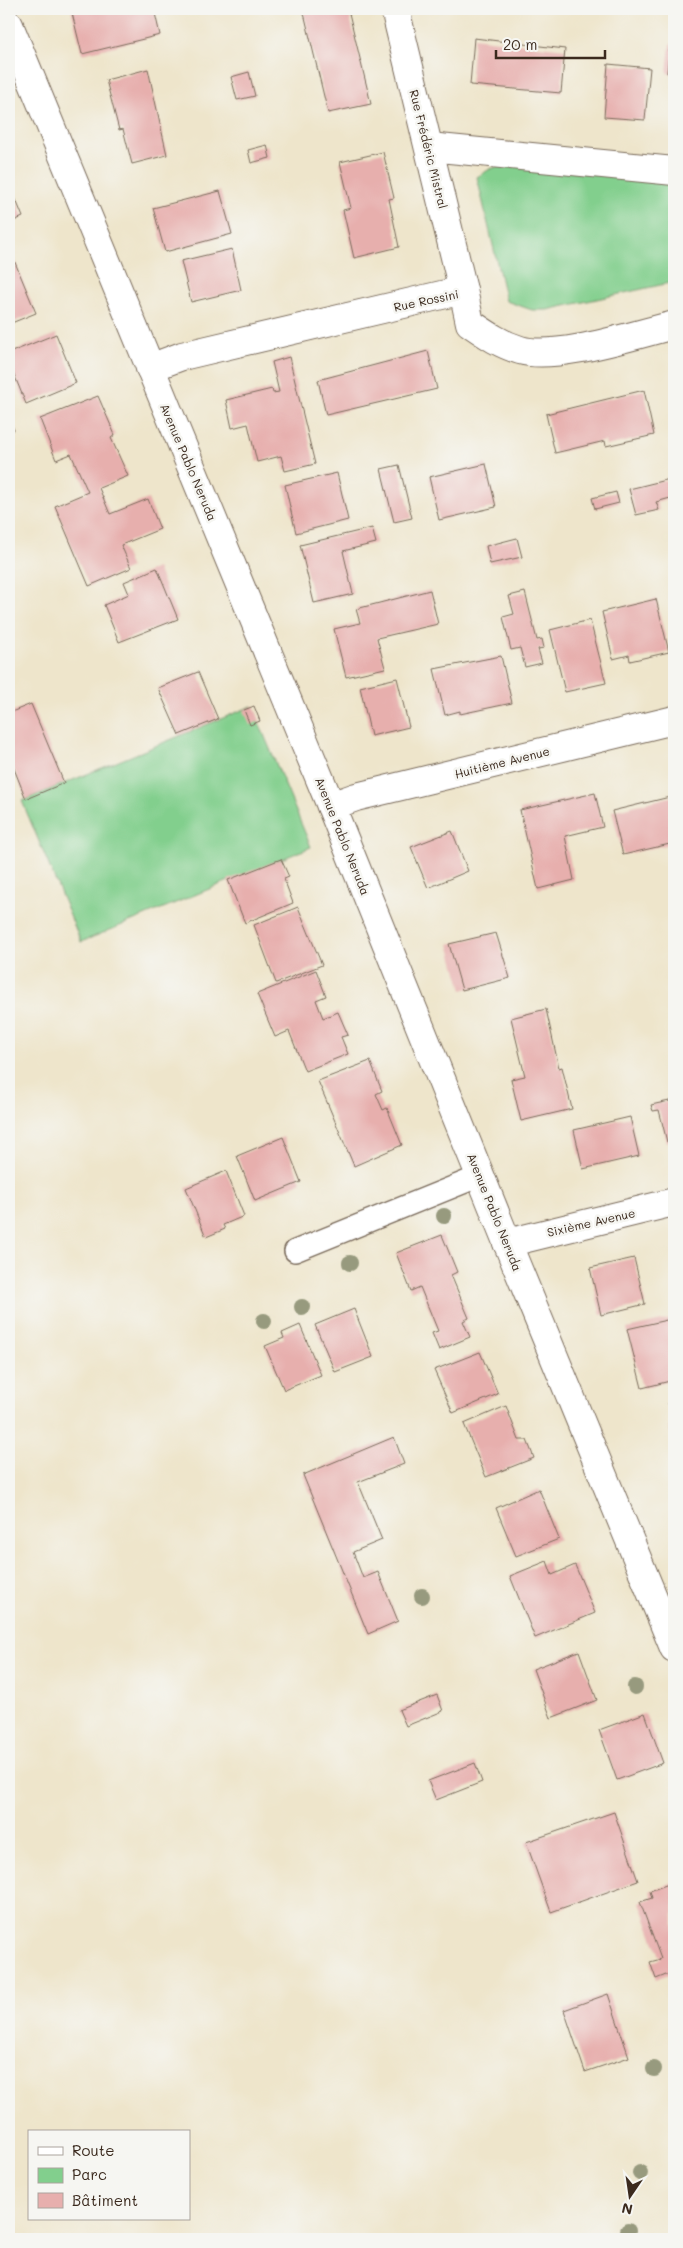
<svg xmlns="http://www.w3.org/2000/svg" width="683" height="2248" font-family="Mali,sans-serif">
<rect width="100%" height="100%" fill="#f6f6f2"/>
<filter id="ink" filterUnits="userSpaceOnUse"><feTurbulence type="fractalNoise" baseFrequency=".02" numOctaves="2"/><feDisplacementMap in="SourceGraphic" scale="10" xChannelSelector="R" yChannelSelector="G"/><feConvolveMatrix kernelMatrix="1 2 1 2 8 2 1 2 1" color-interpolation-filters="sRGB"/></filter>
<filter id="wash" filterUnits="userSpaceOnUse"><feTurbulence type="fractalNoise" baseFrequency=".0096" numOctaves="4" result="noise"/><feDisplacementMap in="SourceGraphic" scale="20" xChannelSelector="R" yChannelSelector="G"/><feGaussianBlur stdDeviation="1.12" result="paint"/><feColorMatrix in="noise" values="0 0 0 0 0 0 0 0 0 0 0 0 0 0 0 0 0 1.4 0 .05"/><feComposite in="paint" operator="in"/></filter>
<g filter="url(#wash)">
<rect width="100%" height="100%" fill="#eee5cb"/>
<g fill="#82cf8d" stroke="#5e7c56">
<polygon points="505,164 674,181 674,282 547,310 532,310 506,301 477,177 490,169"/>
<polygon points="252,706 311,847 81,942 22,801"/>
</g>
<g id="blocks">
<g fill="#e7afad">
<polygon points="71,9 154,9 160,35 82,54"/>
<polygon points="303,9 348,9 371,104 328,113"/>
<polygon points="474,38 565,49 561,93 470,85"/>
<polygon points="670,44 674,44 674,74 667,73"/>
<polygon points="608,64 650,68 645,120 604,117"/>
<polygon points="148,69 167,155 132,164 123,129 119,130 106,80"/>
<polygon points="249,72 255,96 237,100 231,77"/>
<polygon points="267,145 270,158 251,163 248,150"/>
<polygon points="383,152 394,198 389,199 399,247 354,258 343,210 351,208 340,162"/>
<polygon points="9,183 23,217 9,223"/>
<polygon points="220,191 232,234 165,252 153,208"/>
<polygon points="232,249 241,290 191,302 181,261"/>
<polygon points="14,260 36,313 9,324 9,263"/>
<polygon points="56,334 76,383 26,404 9,362 9,353"/>
<polygon points="428,351 437,389 326,415 318,380"/>
<polygon points="289,357 315,464 285,471 281,456 257,462 248,424 232,428 226,400 272,389 273,393 279,392 272,362"/>
<polygon points="644,390 654,435 606,446 605,441 555,453 546,414"/>
<polygon points="98,396 115,435 111,438 128,476 99,488 110,514 148,499 160,529 121,545 131,568 89,586 55,506 88,492 71,454 56,460 40,419"/>
<polygon points="9,418 14,430 9,432"/>
<polygon points="486,464 496,507 439,520 429,477"/>
<polygon points="399,465 412,518 394,522 381,469"/>
<polygon points="337,473 348,520 296,533 285,485"/>
<polygon points="674,478 674,497 656,502 659,510 636,515 629,489"/>
<polygon points="616,492 619,503 595,509 592,498"/>
<polygon points="372,528 376,543 343,551 353,594 314,603 300,545"/>
<polygon points="517,538 522,557 490,564 486,546"/>
<polygon points="157,568 178,619 119,642 104,605 129,594 124,582"/>
<polygon points="430,590 438,624 377,638 385,668 346,677 334,629 360,623 356,609"/>
<polygon points="525,592 537,640 542,639 544,648 538,649 542,663 525,667 520,648 511,650 503,617 514,614 509,596"/>
<polygon points="656,599 669,652 630,661 629,655 613,659 602,612"/>
<polygon points="590,620 606,683 565,692 550,630"/>
<polygon points="501,656 512,703 460,714 460,711 445,715 434,669"/>
<polygon points="198,672 218,719 179,735 158,688"/>
<polygon points="397,678 409,727 371,736 360,687"/>
<polygon points="31,704 64,783 26,799 9,756 9,713"/>
<polygon points="254,706 260,721 250,725 244,710"/>
<polygon points="595,793 603,827 565,836 574,880 538,889 520,810"/>
<polygon points="674,796 674,843 623,855 612,811"/>
<polygon points="452,831 468,871 428,888 411,847"/>
<polygon points="281,859 289,877 284,879 293,903 245,923 228,880"/>
<polygon points="298,907 322,965 276,983 254,925"/>
<polygon points="496,933 510,978 462,990 449,944"/>
<polygon points="316,970 326,996 316,1000 323,1018 338,1012 348,1035 341,1037 348,1054 305,1071 289,1031 275,1037 257,994"/>
<polygon points="546,1009 559,1068 562,1067 572,1109 521,1121 511,1079 525,1076 511,1018"/>
<polygon points="370,1061 382,1091 376,1094 383,1110 387,1108 402,1145 354,1166 318,1081"/>
<polygon points="674,1100 674,1140 667,1142 659,1110 653,1111 651,1105"/>
<polygon points="630,1117 639,1156 583,1169 574,1130"/>
<polygon points="283,1137 301,1182 255,1201 237,1156"/>
<polygon points="226,1171 244,1216 223,1225 225,1229 206,1237 186,1188"/>
<polygon points="442,1235 457,1272 451,1275 469,1318 463,1321 470,1337 439,1350 432,1333 438,1331 420,1287 411,1291 396,1253"/>
<polygon points="634,1258 645,1304 601,1315 590,1268"/>
<polygon points="354,1309 373,1357 335,1372 315,1325"/>
<polygon points="671,1319 674,1332 674,1380 642,1388 627,1329"/>
<polygon points="300,1325 321,1375 284,1390 265,1346 284,1338 282,1333"/>
<polygon points="480,1352 498,1394 453,1413 434,1370"/>
<polygon points="674,1401 674,1424 668,1403"/>
<polygon points="506,1406 519,1440 527,1440 534,1458 486,1477 464,1424"/>
<polygon points="674,1425 674,1439 672,1440 669,1426"/>
<polygon points="394,1437 404,1464 358,1482 382,1540 353,1552 363,1578 378,1572 398,1621 368,1634 303,1475"/>
<polygon points="539,1489 559,1539 516,1556 496,1508"/>
<polygon points="547,1561 552,1575 575,1565 595,1613 535,1638 510,1576"/>
<polygon points="579,1651 597,1700 551,1718 533,1669"/>
<polygon points="437,1695 443,1711 406,1726 399,1710"/>
<polygon points="645,1713 663,1763 617,1780 599,1730"/>
<polygon points="475,1763 482,1782 436,1800 428,1781"/>
<polygon points="614,1812 638,1881 551,1912 526,1842"/>
<polygon points="674,1882 674,1983 671,1973 656,1979 650,1962 661,1959 640,1902 652,1898 650,1891"/>
<polygon points="608,1994 629,2057 585,2072 564,2010"/>
</g>
</g>
</g>
<g filter="url(#ink)">
<use href="#blocks" fill-opacity="0" stroke="#7a6b5b" stroke-width="1"/>
<g fill="none" stroke-linecap="round" stroke-linejoin="round">
<defs>
<polyline id="service" points="295,1251 480,1176"/>
<g id="minor">
<polyline points="395,9 463,290"/>
<polyline points="429,147 674,171"/>
<path d="M150,368L182,356L463,290L470,323C486,334 500,344 520,350C556,361 636,334 674,325"/>
<polyline points="331,806 356,797 674,720"/>
<polyline points="507,1243 674,1202"/>
</g>
<polyline id="tertiary" points="9,25 331,806 513,1257 674,1648"/>
</defs>
<use href="#service" stroke="#7a6b5b" stroke-width="24"/>
<use href="#minor" stroke="#7a6b5b" stroke-width="30"/>
<use href="#tertiary" stroke="#7a6b5b" stroke-width="30"/>
<use href="#service" stroke="#fff" stroke-width="21"/>
<use href="#minor" stroke="#fff" stroke-width="28"/>
<use href="#tertiary" stroke="#fff" stroke-width="28"/>
</g>
<g fill="#979a7e">
<circle cx="444" cy="1216" r="8"/>
<circle cx="350" cy="1263" r="8"/>
<circle cx="302" cy="1307" r="8"/>
<circle cx="264" cy="1321" r="8"/>
<circle cx="422" cy="1596" r="8"/>
<circle cx="635" cy="1687" r="8"/>
<circle cx="654" cy="2069" r="8"/>
<circle cx="640" cy="2173" r="8"/>
<circle cx="628" cy="2231" r="8"/>
</g>
</g>
<g text-anchor="middle" dominant-baseline="central" stroke-width="5" stroke-linejoin="round" paint-order="stroke">
<g font-size="12" fill="#3b2a1e" stroke="#f6f6f2">
<text transform="translate(429 149) rotate(76)">Rue Frédéric Mistral</text>
<text transform="translate(426 300) rotate(-12)">Rue Rossini</text>
<text transform="translate(189 462) rotate(67)">Avenue Pablo Neruda</text>
<text transform="translate(502 762) rotate(-14)">Huitième Avenue</text>
<text transform="translate(343 836) rotate(68)">Avenue Pablo Neruda</text>
<text transform="translate(495 1212) rotate(68)">Avenue Pablo Neruda</text>
<text transform="translate(591 1222) rotate(-13)">Sixième Avenue</text>
</g>
</g>
<rect width="683" height="2248" fill="none" stroke="#f6f6f2" stroke-width="30"/>
<rect x="28" y="2130" width="162" height="90" fill="#f6f6f2" stroke="#aba49d"/>
<rect x="38" y="2147" width="25" height="8" fill="#ffffff" stroke="#aba49d"/>
<text x="72" y="2156" font-size="15" fill="#3b2a1e">Route</text>
<rect x="38" y="2168" width="25" height="15" fill="#82cf8d" stroke="#aba49d"/>
<text x="72" y="2180" font-size="15" fill="#3b2a1e">Parc</text>
<rect x="38" y="2193" width="25" height="15" fill="#e7afad" stroke="#aba49d"/>
<text x="72" y="2206" font-size="15" fill="#3b2a1e">Bâtiment</text>
<g transform="translate(630 2196) rotate(193)" stroke="#f6f6f2" stroke-width="4" paint-order="stroke">
<path d="M0-4L9 19L0 12L-9 19Z" fill="#3b2a1e"/>
<text y="-8" font-size="14" font-weight="bold" text-anchor="middle" fill="#3b2a1e">N</text>
</g>
<path d="M496 50v8h109v-8" fill="none" stroke="#3b2a1e" stroke-width="2.5"/>
<text x="503" y="50" font-size="15" fill="#3b2a1e" stroke="#f6f6f2" stroke-width="4" paint-order="stroke">20 m</text>
</svg>
